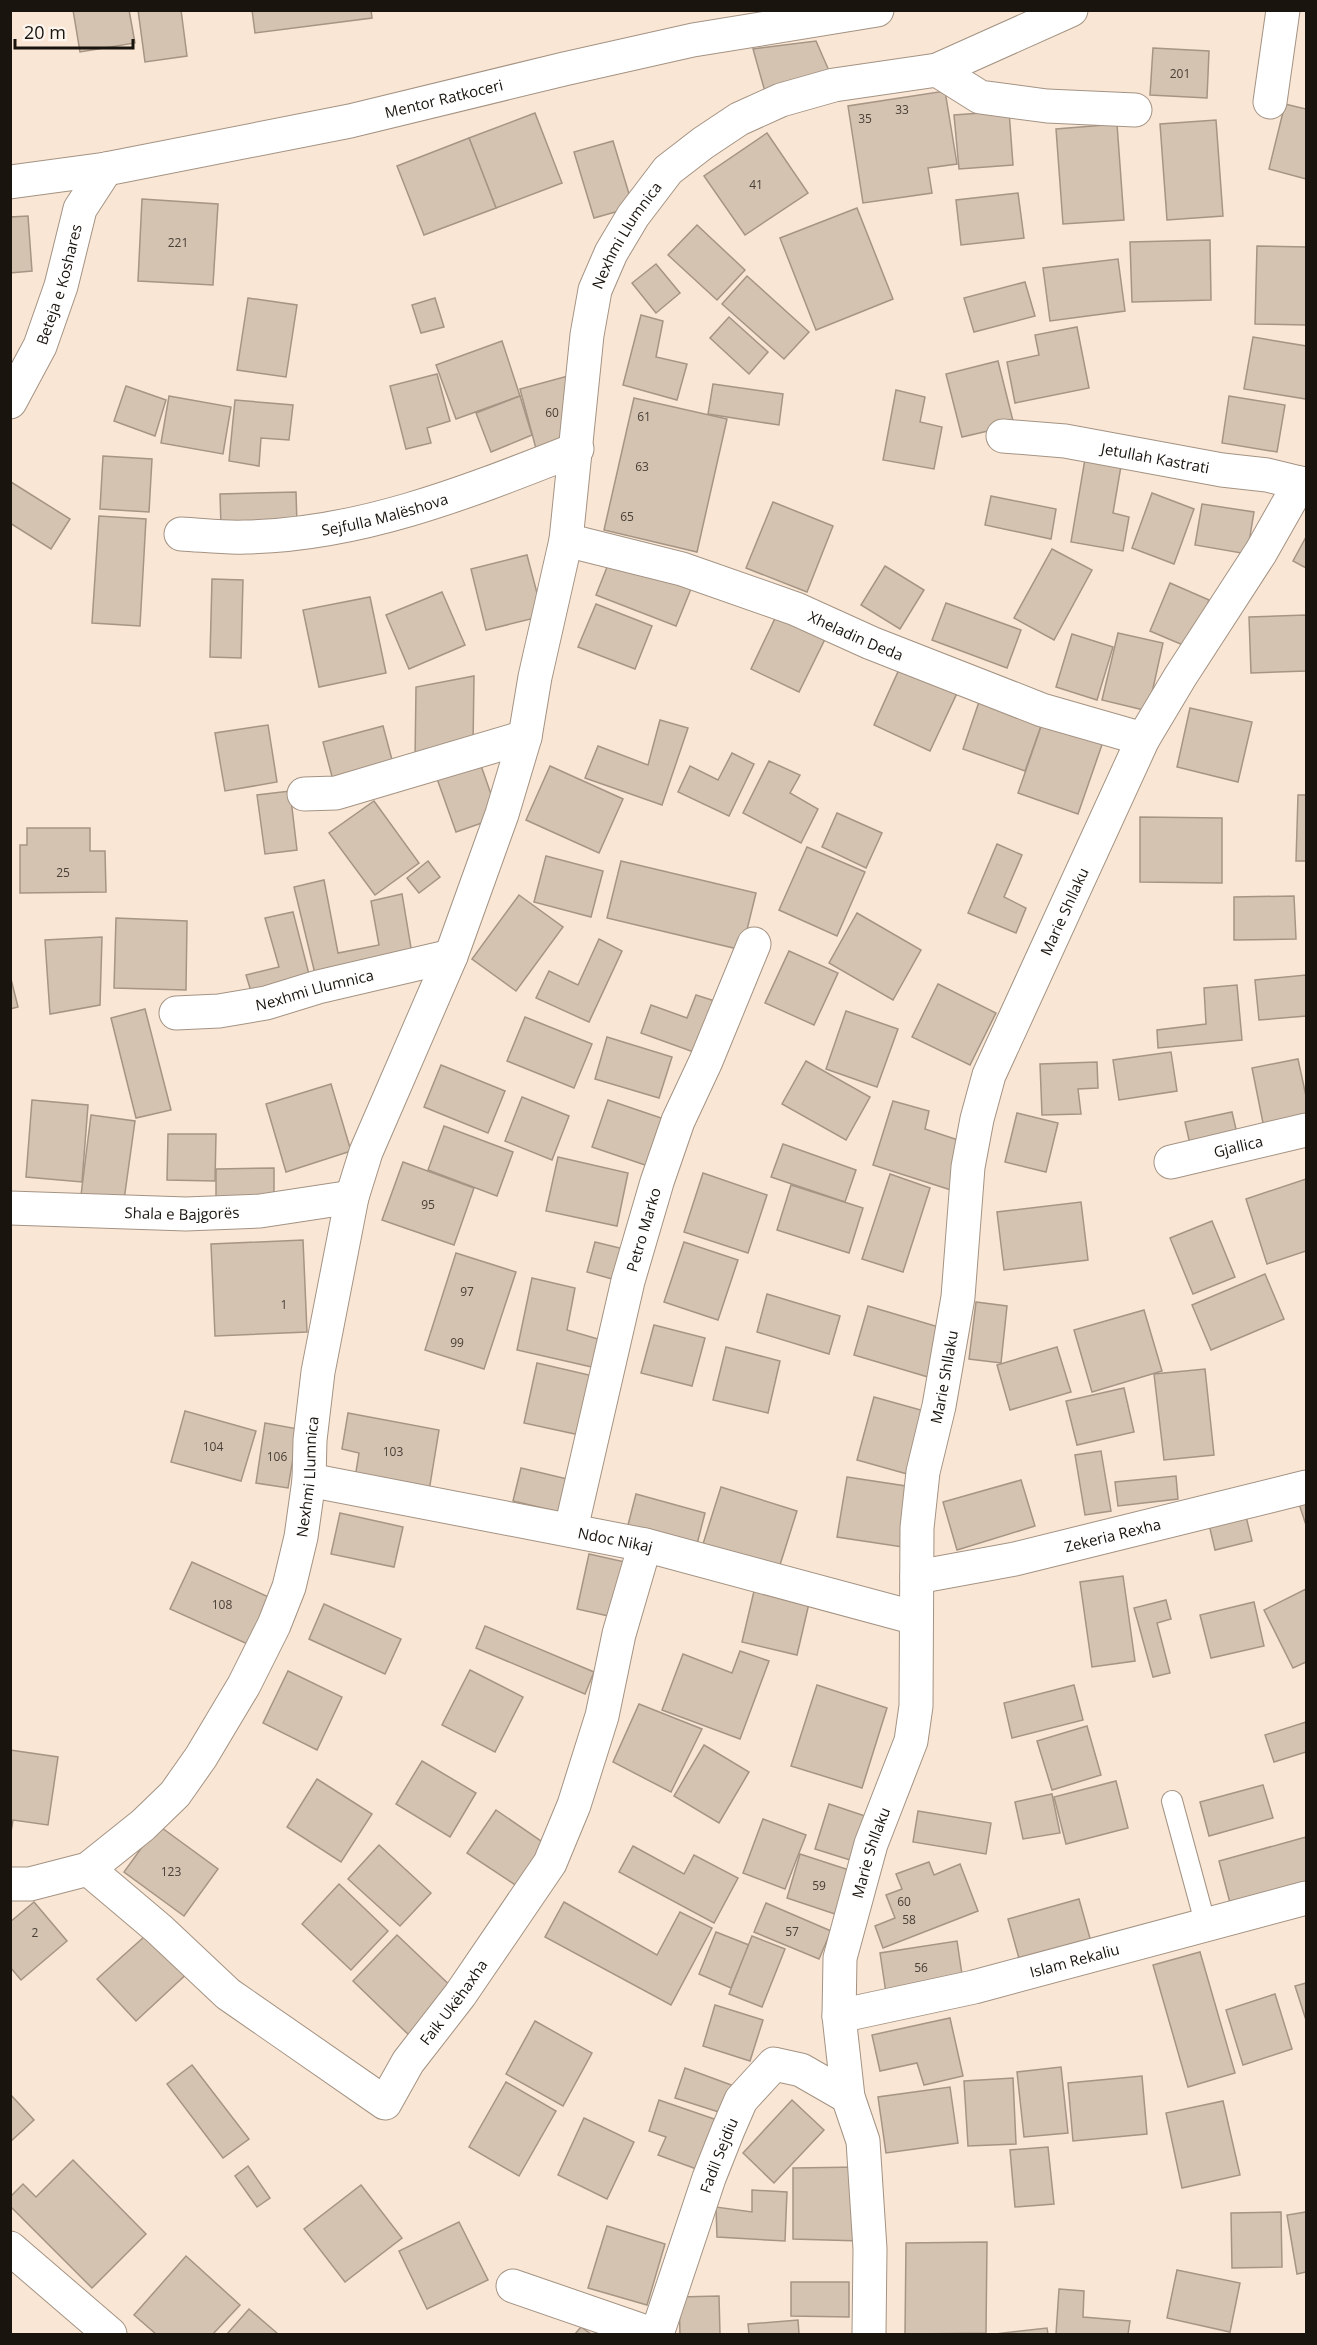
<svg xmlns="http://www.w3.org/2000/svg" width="1317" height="2345" font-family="'Open Sans',sans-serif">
<rect width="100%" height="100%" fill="#f9e6d5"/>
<g fill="#d5c3b2" stroke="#a69584" stroke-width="1.5">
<polygon points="73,10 129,10 135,43 80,52"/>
<polygon points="138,10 181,10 187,56 145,62"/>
<polygon points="252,10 371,10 372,18 255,33"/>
<polygon points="816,41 830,73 767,99 753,49"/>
<polygon points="1153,48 1209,51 1207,98 1150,95"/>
<polygon points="945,91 957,164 928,168 932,193 863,203 848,106"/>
<polygon points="1285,104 1306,109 1306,179 1269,169"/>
<polygon points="1009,111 1013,165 959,169 954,115"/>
<polygon points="535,113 562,183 496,208 469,138"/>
<polygon points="1216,120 1223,216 1167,220 1160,124"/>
<polygon points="1117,124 1124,220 1063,224 1056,129"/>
<polygon points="767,133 808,193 745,235 704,176"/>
<polygon points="469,138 496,208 424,235 397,166"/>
<polygon points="613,141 633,207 594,218 574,152"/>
<polygon points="1018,193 1024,238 961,245 956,200"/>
<polygon points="142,199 218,204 213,285 138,281"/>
<polygon points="857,208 893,299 816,330 780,238"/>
<polygon points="28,216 32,271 10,273 10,217"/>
<polygon points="697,225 745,270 717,300 668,255"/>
<polygon points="1210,240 1211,300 1132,302 1130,242"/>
<polygon points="1257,246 1306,247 1306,325 1255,324"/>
<polygon points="1118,259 1125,311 1050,321 1043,268"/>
<polygon points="656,264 680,293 656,313 632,283"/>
<polygon points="747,276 809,332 784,359 722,304"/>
<polygon points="1025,282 1035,316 974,332 964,298"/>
<polygon points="248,298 297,305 286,377 237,370"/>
<polygon points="435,298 444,327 421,333 412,305"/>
<polygon points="641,315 663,321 656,357 687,364 677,400 623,385"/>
<polygon points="729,317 768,352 749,374 710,338"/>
<polygon points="1077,327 1089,388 1015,403 1007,362 1039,355 1035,335"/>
<polygon points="1253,337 1306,346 1306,399 1244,389"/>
<polygon points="502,341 520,396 456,419 436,365"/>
<polygon points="998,361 1014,425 962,437 946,374"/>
<polygon points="579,373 575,445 538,456 520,389"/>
<polygon points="437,374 450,421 427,428 431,443 406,449 390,386"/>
<polygon points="713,384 783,394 779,425 708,414"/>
<polygon points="126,386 166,400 155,436 114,421"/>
<polygon points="896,390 925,397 920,422 942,427 934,469 883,460"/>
<polygon points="169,396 231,407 223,454 161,443"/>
<polygon points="520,396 532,435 491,452 476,413"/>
<polygon points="1229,396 1285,405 1277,452 1222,443"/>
<polygon points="634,398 727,419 697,552 604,530"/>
<polygon points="235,400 293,405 289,440 261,438 259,466 229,461"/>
<polygon points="103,456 152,459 149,512 100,509"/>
<polygon points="1085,459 1121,466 1113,513 1129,517 1123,551 1071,542"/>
<polygon points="11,482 70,519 51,549 10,523"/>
<polygon points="296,492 297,525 221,527 220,494"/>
<polygon points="1152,493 1194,509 1174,564 1132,548"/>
<polygon points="991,496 1056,509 1051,539 985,525"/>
<polygon points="773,502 833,526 807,592 746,568"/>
<polygon points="1202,504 1254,512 1247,554 1195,545"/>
<polygon points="99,516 146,519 140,626 92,623"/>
<polygon points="1306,537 1306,568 1293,561"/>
<polygon points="1052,549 1092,570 1054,640 1014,618"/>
<polygon points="613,552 693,584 676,626 596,595"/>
<polygon points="527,555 543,616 486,630 471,569"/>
<polygon points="885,566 924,590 900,629 861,605"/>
<polygon points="212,579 243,580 241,658 210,657"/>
<polygon points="1170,583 1209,600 1190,648 1150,631"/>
<polygon points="442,592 465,645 409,669 386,615"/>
<polygon points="370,597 386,673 319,687 303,610"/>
<polygon points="946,603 1021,630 1007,668 932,640"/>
<polygon points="596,604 652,626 635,669 578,647"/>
<polygon points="779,610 828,633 799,692 751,669"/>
<polygon points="1306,615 1306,671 1251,673 1249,617"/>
<polygon points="1118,633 1163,643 1148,711 1102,700"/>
<polygon points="1072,634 1113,647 1097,700 1056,687"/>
<polygon points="901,665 958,691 930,751 874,725"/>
<polygon points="474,676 473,746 415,762 416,687"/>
<polygon points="982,693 1045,715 1025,771 963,749"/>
<polygon points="1190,708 1252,722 1238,782 1177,767"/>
<polygon points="1045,715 1105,736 1078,814 1018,793"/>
<polygon points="660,720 688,728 662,805 585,778 598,746 648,765"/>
<polygon points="268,725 277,782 225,791 215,733"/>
<polygon points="383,726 395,771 335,788 323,742"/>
<polygon points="732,753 754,764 729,816 678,792 690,766 718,780"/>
<polygon points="478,757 499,817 456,832 435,773"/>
<polygon points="769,761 800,775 790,793 818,809 801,843 743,813"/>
<polygon points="550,766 623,799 599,853 526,820"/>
<polygon points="290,791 297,850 265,854 257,795"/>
<polygon points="1298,795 1306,795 1306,861 1296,861"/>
<polygon points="374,801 419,863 375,895 329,833"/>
<polygon points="837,813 882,833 866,868 822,847"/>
<polygon points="1140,817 1222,818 1222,883 1140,882"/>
<polygon points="27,828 90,828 90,851 105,851 106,892 20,893 20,845 27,845"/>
<polygon points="997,844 1022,855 1004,897 1026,908 1016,933 968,913"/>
<polygon points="807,847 865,872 837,936 779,910"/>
<polygon points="546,856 603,871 591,917 534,902"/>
<polygon points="428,861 440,877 419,893 407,878"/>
<polygon points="621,861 756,893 742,950 607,918"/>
<polygon points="324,880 338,953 379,945 371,901 402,894 413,960 317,982 294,887"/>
<polygon points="519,895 563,927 516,991 472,959"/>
<polygon points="1294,896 1296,939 1234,940 1234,897"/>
<polygon points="293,912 312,986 254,1001 246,975 279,967 265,918"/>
<polygon points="857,913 921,950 893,1000 829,963"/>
<polygon points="116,918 187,921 186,990 114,988"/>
<polygon points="102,937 100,1005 50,1014 45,940"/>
<polygon points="599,939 622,951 589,1022 536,998 549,971 578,985"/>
<polygon points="789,951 838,973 814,1025 765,1003"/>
<polygon points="10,975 18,1007 10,1009"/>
<polygon points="1306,975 1306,1016 1259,1020 1255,980"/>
<polygon points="938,984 996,1013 970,1065 912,1037"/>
<polygon points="1237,985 1242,1040 1158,1048 1157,1030 1206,1024 1204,988"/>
<polygon points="696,995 721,1003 702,1055 641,1033 651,1005 687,1018"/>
<polygon points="145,1009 171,1110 136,1118 111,1018"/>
<polygon points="846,1011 898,1029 877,1087 826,1069"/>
<polygon points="525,1017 592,1044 574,1088 507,1061"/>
<polygon points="607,1037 672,1057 659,1098 595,1079"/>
<polygon points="1171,1052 1177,1091 1119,1100 1113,1060"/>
<polygon points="1298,1059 1306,1096 1306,1125 1265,1133 1252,1068"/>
<polygon points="806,1061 870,1097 846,1140 782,1104"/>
<polygon points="1097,1062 1098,1088 1078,1089 1081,1114 1042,1115 1040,1064"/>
<polygon points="441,1065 505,1091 488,1133 424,1107"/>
<polygon points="331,1084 351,1151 286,1172 266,1104"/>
<polygon points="522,1097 569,1116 552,1160 505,1141"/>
<polygon points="32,1100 88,1105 82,1182 26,1177"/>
<polygon points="608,1100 667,1120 651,1167 592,1147"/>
<polygon points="893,1101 929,1111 925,1129 964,1142 951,1190 873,1165"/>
<polygon points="1232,1112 1239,1142 1192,1153 1185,1122"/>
<polygon points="1017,1113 1058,1123 1046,1172 1005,1162"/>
<polygon points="91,1115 135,1121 124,1200 81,1195"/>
<polygon points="444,1126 513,1152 497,1196 428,1170"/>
<polygon points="168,1134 216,1134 215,1181 167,1180"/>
<polygon points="783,1144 856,1170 845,1202 771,1177"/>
<polygon points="558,1157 628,1173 617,1226 546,1211"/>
<polygon points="403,1162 474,1188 454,1245 382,1220"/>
<polygon points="274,1168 274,1202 216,1203 216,1169"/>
<polygon points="703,1173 767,1195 748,1253 684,1232"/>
<polygon points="890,1174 930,1188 903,1272 862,1259"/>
<polygon points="1306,1179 1306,1251 1267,1264 1246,1199"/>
<polygon points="791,1185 863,1208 849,1253 777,1230"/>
<polygon points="1081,1202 1088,1260 1004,1270 997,1212"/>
<polygon points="1212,1221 1235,1277 1193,1294 1170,1238"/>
<polygon points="303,1240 307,1332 215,1336 211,1244"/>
<polygon points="595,1242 632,1251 623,1282 587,1272"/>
<polygon points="684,1242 738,1260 718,1320 664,1302"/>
<polygon points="456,1253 516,1272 484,1369 425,1350"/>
<polygon points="1265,1274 1284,1319 1211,1350 1192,1305"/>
<polygon points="532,1278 575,1288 567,1330 598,1339 592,1367 517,1350"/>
<polygon points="767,1294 840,1316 829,1354 757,1332"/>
<polygon points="976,1302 1007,1306 1001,1363 969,1359"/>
<polygon points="868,1306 952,1331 938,1380 854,1355"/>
<polygon points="1144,1310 1162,1371 1092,1392 1074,1330"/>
<polygon points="654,1325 705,1338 692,1386 641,1373"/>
<polygon points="726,1347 780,1361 768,1413 713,1400"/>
<polygon points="1057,1347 1071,1392 1010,1410 997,1365"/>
<polygon points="537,1363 602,1378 589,1437 524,1423"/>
<polygon points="1205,1369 1214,1455 1164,1460 1154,1374"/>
<polygon points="1124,1388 1134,1432 1077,1445 1066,1401"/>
<polygon points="874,1397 935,1414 918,1477 857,1460"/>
<polygon points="185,1411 256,1431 241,1481 171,1462"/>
<polygon points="348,1413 439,1430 429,1491 355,1478 359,1453 342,1449"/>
<polygon points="265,1423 298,1429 288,1488 256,1483"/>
<polygon points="1101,1451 1111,1511 1085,1515 1075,1455"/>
<polygon points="521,1468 580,1482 572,1515 513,1501"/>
<polygon points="1176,1476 1178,1499 1118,1506 1115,1482"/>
<polygon points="847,1477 919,1488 909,1548 837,1537"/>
<polygon points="1021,1480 1035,1526 957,1550 943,1502"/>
<polygon points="721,1487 797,1511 779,1568 703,1544"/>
<polygon points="636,1494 705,1513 697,1544 628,1525"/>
<polygon points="1306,1501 1306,1525 1299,1504"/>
<polygon points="1244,1508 1252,1541 1215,1550 1207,1516"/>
<polygon points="340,1513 403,1527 394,1567 331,1554"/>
<polygon points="589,1554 634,1564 622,1619 577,1609"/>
<polygon points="192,1562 273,1599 252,1646 170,1609"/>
<polygon points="1123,1576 1135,1661 1092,1667 1080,1582"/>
<polygon points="755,1587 810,1599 797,1655 742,1642"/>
<polygon points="1306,1589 1306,1662 1293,1668 1264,1610"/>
<polygon points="1166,1600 1171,1619 1157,1623 1170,1673 1153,1677 1134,1608"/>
<polygon points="1254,1602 1264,1646 1211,1658 1200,1615"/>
<polygon points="324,1604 401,1639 385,1674 309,1639"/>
<polygon points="485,1626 594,1672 585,1694 476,1648"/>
<polygon points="740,1651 769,1661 740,1739 662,1710 683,1654 732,1673"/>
<polygon points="470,1670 523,1697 495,1752 442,1725"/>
<polygon points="288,1671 342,1697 317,1750 263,1723"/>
<polygon points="817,1685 887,1708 862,1788 791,1766"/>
<polygon points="1074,1685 1083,1720 1012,1738 1004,1703"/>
<polygon points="639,1704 702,1729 671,1792 613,1762"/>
<polygon points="1306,1722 1306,1752 1274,1762 1265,1735"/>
<polygon points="1087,1726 1101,1775 1052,1790 1037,1741"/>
<polygon points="704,1745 749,1772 719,1823 674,1796"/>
<polygon points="10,1750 58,1757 48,1825 13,1820 10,1838"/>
<polygon points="422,1761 476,1793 450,1837 396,1804"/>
<polygon points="317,1779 372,1814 341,1862 287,1827"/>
<polygon points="1116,1781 1128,1828 1066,1844 1054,1797"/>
<polygon points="1263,1785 1273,1818 1209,1836 1200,1802"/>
<polygon points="1052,1794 1060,1833 1023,1839 1015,1802"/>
<polygon points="829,1804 877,1820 863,1864 815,1849"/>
<polygon points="496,1810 554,1850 526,1892 467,1853"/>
<polygon points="918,1811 991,1823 986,1854 913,1842"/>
<polygon points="763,1819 806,1835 785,1889 743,1873"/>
<polygon points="158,1825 218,1869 184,1916 124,1872"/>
<polygon points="1306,1837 1306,1893 1233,1914 1219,1861"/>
<polygon points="379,1845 431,1893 400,1926 348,1879"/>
<polygon points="633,1846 684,1874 694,1855 738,1878 714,1923 619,1872"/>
<polygon points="800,1854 852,1871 838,1915 787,1898"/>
<polygon points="929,1862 934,1875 960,1864 978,1911 883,1948 875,1926 895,1918 886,1895 902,1889 896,1874"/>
<polygon points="339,1884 388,1931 351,1970 302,1924"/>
<polygon points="1079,1899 1093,1949 1022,1969 1008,1919"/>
<polygon points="34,1902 67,1941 21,1980 10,1967 10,1922"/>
<polygon points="564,1902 657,1955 680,1912 712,1928 671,2005 545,1937"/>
<polygon points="766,1903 831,1931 819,1959 754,1932"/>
<polygon points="154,1928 192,1969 136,2021 97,1979"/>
<polygon points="716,1932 749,1945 731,1988 699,1974"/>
<polygon points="397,1935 456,1991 412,2038 353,1981"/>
<polygon points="752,1936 785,1949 762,2007 729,1994"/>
<polygon points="957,1941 963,1981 886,1993 880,1953"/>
<polygon points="1200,1952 1235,2073 1188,2087 1153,1965"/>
<polygon points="1306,1983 1306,2020 1295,1986"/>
<polygon points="1275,1994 1292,2049 1243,2065 1226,2010"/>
<polygon points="715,2005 763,2020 750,2061 703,2046"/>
<polygon points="950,2018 963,2076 924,2085 917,2063 880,2071 872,2035"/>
<polygon points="535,2021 592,2053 563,2106 506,2074"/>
<polygon points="192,2065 249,2139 223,2158 167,2084"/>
<polygon points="1061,2067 1068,2133 1024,2137 1017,2072"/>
<polygon points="685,2068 734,2086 725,2114 675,2098"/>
<polygon points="1142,2076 1147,2134 1073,2141 1068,2083"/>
<polygon points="1013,2078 1016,2144 968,2146 964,2081"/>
<polygon points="506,2082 556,2111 519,2176 469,2147"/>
<polygon points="950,2087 958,2143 886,2153 878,2097"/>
<polygon points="10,2094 34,2120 10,2142"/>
<polygon points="659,2100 720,2121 702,2171 658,2155 666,2137 649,2131"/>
<polygon points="792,2100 824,2130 774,2183 743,2153"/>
<polygon points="1223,2101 1240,2175 1182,2188 1166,2113"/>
<polygon points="584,2118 634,2142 607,2199 558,2175"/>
<polygon points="1048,2147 1054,2204 1015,2207 1010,2150"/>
<polygon points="73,2160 146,2234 92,2288 10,2206 10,2197 23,2184 36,2197"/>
<polygon points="248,2166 270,2198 257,2207 235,2176"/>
<polygon points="861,2167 861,2241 793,2239 793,2168"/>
<polygon points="361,2185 402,2238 345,2282 304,2229"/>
<polygon points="752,2190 787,2192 785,2241 717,2237 716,2207 752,2212"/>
<polygon points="1281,2212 1282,2267 1232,2268 1231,2213"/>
<polygon points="1306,2212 1306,2272 1297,2274 1287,2215"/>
<polygon points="459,2222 488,2280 427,2309 399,2251"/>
<polygon points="607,2226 665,2244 647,2305 588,2288"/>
<polygon points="987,2242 986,2333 905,2334 906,2243"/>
<polygon points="186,2256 240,2305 213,2334 156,2334 134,2315"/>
<polygon points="1177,2270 1240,2283 1230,2332 1167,2318"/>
<polygon points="791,2282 849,2282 849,2317 791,2316"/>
<polygon points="1059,2289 1084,2291 1083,2317 1130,2321 1128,2334 1056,2334"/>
<polygon points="719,2296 720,2334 680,2334 679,2297"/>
<polygon points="249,2309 278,2334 227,2334"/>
<polygon points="798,2320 799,2334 749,2334 748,2324"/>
<polygon points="581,2327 591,2334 575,2334"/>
<polygon points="1047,2328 1048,2334 995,2334"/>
</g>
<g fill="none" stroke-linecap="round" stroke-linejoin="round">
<defs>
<polyline id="lane" points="1172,1801 1206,1926"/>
<g id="street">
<polyline points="937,70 980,97 1047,106 1135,110"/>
<polyline points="1270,102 1283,10"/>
<path id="s1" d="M10,182L106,169L350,121L564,69L693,40L877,10"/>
<path id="s2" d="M10,402L40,346L61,286L80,209L106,169"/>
<path id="s3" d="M1003,436L1065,441L1222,470L1267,475L1300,483L1306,487"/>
<path id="s4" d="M181,534C202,535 224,538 245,537C362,535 470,491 577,449"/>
<path id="s5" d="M566,540L682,569L796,609L871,643L1042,710L1143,739"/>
<polyline points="304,794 336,793 525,737"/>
<path id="s6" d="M176,1013L219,1011L266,1003L318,987L451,956"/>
<path id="s7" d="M1171,1162L1306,1130"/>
<path id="s8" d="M10,1208L186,1214L260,1211L352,1197"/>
<path id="s9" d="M309,1480L645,1545L916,1618"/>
<path id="s10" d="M571,1529L628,1281L657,1182L678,1121L706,1061L754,944"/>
<path id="s11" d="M917,1577L1015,1559L1306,1487"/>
<path id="s12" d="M88,1869L159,1929L228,1994L385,2103L408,2062L460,1995L550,1863L574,1805L602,1716L619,1634L645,1545"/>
<path id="s13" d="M10,1884H30L88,1869L143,1825L175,1794L201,1757L244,1685L274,1625L289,1587L301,1537L309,1480L310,1440L318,1372L352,1197L366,1152L451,956L502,814L525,737L535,677L566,540L587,335L595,290L611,253L633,216L668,170L703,143L739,119L781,100L834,85L937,70L1071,10"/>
<path id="s14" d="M839,2016L974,1987L1306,1898"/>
<polyline points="10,2248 110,2334"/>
<polyline points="513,2286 652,2334"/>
<path id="s15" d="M657,2334L709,2178L728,2130L741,2100L774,2064L801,2070L848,2097"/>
<path id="s16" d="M869,2334L870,2249L863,2141L848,2097L839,2016L840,1958L871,1844L911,1741L916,1706L917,1528L923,1472L939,1406L958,1297L968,1167L977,1119L989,1075L1143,739L1180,677L1261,552L1300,483"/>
</g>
</defs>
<use href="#lane" stroke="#a49383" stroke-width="22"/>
<use href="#street" stroke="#a49383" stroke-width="35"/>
<use href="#lane" stroke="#fff" stroke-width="20"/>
<use href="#street" stroke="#fff" stroke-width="33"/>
</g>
<g text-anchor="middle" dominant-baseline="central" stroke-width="6" stroke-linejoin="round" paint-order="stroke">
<g font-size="12" fill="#494037">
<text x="1180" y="73">201</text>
<text x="902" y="109">33</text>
<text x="865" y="118">35</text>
<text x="756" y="184">41</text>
<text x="178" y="242">221</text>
<text x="552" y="412">60</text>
<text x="644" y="416">61</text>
<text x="642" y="466">63</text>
<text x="627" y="516">65</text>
<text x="63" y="872">25</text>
<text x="428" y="1204">95</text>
<text x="467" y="1291">97</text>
<text x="284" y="1304">1</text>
<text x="457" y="1342">99</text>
<text x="213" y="1446">104</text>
<text x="393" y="1451">103</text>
<text x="277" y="1456">106</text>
<text x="222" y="1604">108</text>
<text x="171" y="1871">123</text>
<text x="819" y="1885">59</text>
<text x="904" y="1901">60</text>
<text x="909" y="1919">58</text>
<text x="792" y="1931">57</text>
<text x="35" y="1932">2</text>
<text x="921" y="1967">56</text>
</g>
<g font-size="15" fill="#1a140e" stroke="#fdf6ef">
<text stroke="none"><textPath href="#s1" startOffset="442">Mentor Ratkoceri</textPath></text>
<text stroke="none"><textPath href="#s13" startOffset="1836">Nexhmi Llumnica</textPath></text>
<text stroke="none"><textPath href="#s2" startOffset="128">Beteja e Koshares</textPath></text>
<text stroke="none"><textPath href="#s3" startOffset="154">Jetullah Kastrati</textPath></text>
<text stroke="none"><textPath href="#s4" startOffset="206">Sejfulla Malëshova</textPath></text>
<text stroke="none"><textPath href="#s5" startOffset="306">Xheladin Deda</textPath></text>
<text stroke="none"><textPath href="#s16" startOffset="1461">Marie Shllaku</textPath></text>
<text stroke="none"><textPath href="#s6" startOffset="141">Nexhmi Llumnica</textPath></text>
<text stroke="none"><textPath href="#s7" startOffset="69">Gjallica</textPath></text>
<text stroke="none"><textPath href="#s8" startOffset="172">Shala e Bajgorës</textPath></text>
<text stroke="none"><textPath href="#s10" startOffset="308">Petro Marko</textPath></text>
<text stroke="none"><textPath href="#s16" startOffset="975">Marie Shllaku</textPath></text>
<text stroke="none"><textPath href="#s13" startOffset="544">Nexhmi Llumnica</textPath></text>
<text stroke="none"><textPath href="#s11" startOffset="200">Zekeria Rexha</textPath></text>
<text stroke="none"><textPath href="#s9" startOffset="312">Ndoc Nikaj</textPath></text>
<text stroke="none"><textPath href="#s16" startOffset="489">Marie Shllaku</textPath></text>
<text stroke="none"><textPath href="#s14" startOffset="242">Islam Rekaliu</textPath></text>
<text stroke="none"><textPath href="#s12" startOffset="501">Faik Ukëhaxha</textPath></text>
<text stroke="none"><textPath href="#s15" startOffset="189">Fadil Sejdiu</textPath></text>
</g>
</g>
<rect width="1317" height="2345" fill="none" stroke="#1a140e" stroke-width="24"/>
<path d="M15 39v9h118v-9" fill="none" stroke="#1a140e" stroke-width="3"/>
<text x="24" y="39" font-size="18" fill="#1a140e" stroke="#fdf6ef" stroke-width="4.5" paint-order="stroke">20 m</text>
</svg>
